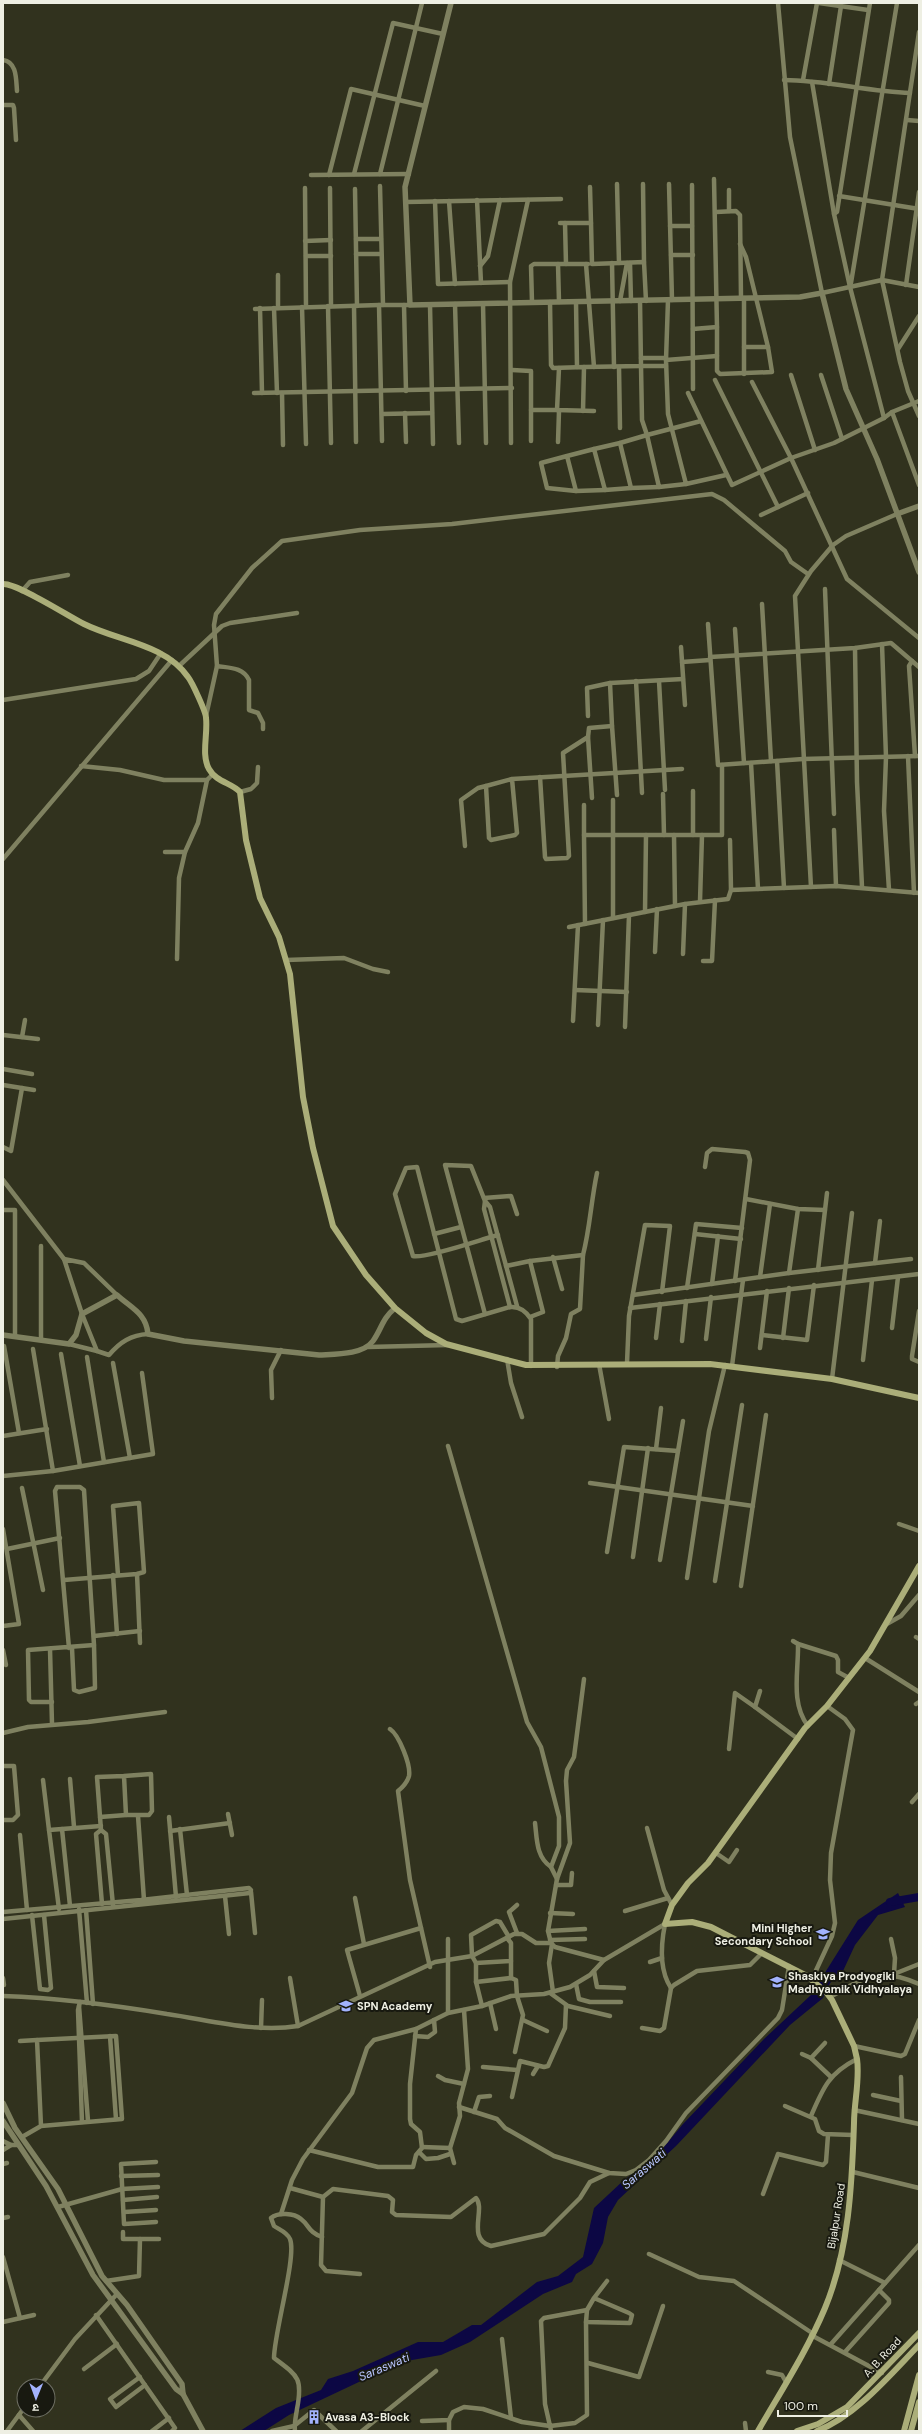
<svg xmlns="http://www.w3.org/2000/svg" width="922" height="2434" font-family="'DM Sans','Noto Sans Devanagari',sans-serif">
<rect width="100%" height="100%" fill="#31321e"/>
<polygon fill="#0c0744" points="898,1893 905,1907 878,1915 855,1945 843,1971 830,1983 823,1998 790,2025 676,2146 618,2200 608,2217 603,2243 592,2264 576,2274 572,2282 543,2294 470,2342 441,2355 412,2360 380,2372 289,2415 264,2431 240,2431 276,2408 321,2390 328,2379 353,2371 418,2342 443,2342 472,2325 481,2325 537,2282 558,2276 583,2257 594,2208 624,2180 654,2159 683,2124 764,2039 811,1995 858,1920"/>
<g fill="none" stroke-linecap="round" stroke-linejoin="round">
<polyline stroke="#0c0744" stroke-width="8" points="890,1902 919,1897"/>
<g stroke="#7f8160" stroke-width="4.5">
<polyline points="778,3 790,137 822,293 882,280 919,287"/>
<polyline points="819,3 868,10"/>
<polyline points="919,32 882,280 900,362 908,391 919,416"/>
<path d="M3,60C17,62 16,79 17,91"/>
<path d="M784,80C827,80 868,92 910,93"/>
<polyline points="803,80 817,3"/>
<polyline points="812,82 834,214 850,287 884,418"/>
<polyline points="829,84 841,6"/>
<polyline points="3,105 13,105 14,108 16,140"/>
<polyline points="907,120 919,121"/>
<polyline points="354,174 393,23 443,34"/>
<polyline points="380,174 422,3"/>
<polyline points="311,175 409,174"/>
<polyline points="329,175 351,89 425,106"/>
<polyline points="643,184 644,262"/>
<polyline points="669,184 672,300"/>
<polyline points="692,185 693,389"/>
<polyline points="380,186 383,305"/>
<polyline points="305,188 306,307"/>
<polyline points="330,188 331,306"/>
<polyline points="355,189 357,306"/>
<polyline points="729,190 729,211"/>
<polyline points="839,196 919,209"/>
<polyline points="477,200 481,283"/>
<polyline points="435,201 438,284 510,282"/>
<polyline points="449,201 455,284"/>
<polyline points="406,202 561,199"/>
<polyline points="716,212 736,211 740,215 741,298"/>
<polyline points="834,214 837,212 870,3"/>
<polyline points="560,223 591,223 590,187"/>
<polyline points="591,223 592,264 619,263 617,184"/>
<polyline points="670,226 692,226"/>
<polyline points="356,239 381,239"/>
<polyline points="305,241 331,240"/>
<polyline points="740,244 746,257 768,347 744,347"/>
<polyline points="356,254 381,254"/>
<polyline points="671,255 693,255"/>
<polyline points="306,256 331,256"/>
<polyline points="612,263 614,367"/>
<polyline points="619,263 644,262 646,301"/>
<polyline points="630,263 631,301"/>
<polyline points="558,264 566,264 565,223"/>
<polyline points="566,264 588,264"/>
<polyline points="586,264 594,367"/>
<polyline points="480,266 488,256 500,200"/>
<polyline points="278,275 278,308"/>
<polyline points="851,283 897,3"/>
<polyline points="906,285 919,192"/>
<polyline points="744,298 744,374"/>
<polyline points="620,301 627,263"/>
<polyline points="532,302 531,266 534,264 558,264 559,302"/>
<polyline points="550,302 551,365 553,368 584,367 583,411"/>
<polyline points="576,302 577,367"/>
<polyline points="455,304 459,443"/>
<polyline points="483,304 486,443"/>
<polyline points="404,305 406,391"/>
<polyline points="430,305 433,444"/>
<polyline points="328,306 331,443"/>
<polyline points="354,306 356,442"/>
<polyline points="302,307 306,444"/>
<polyline points="260,308 262,393"/>
<polyline points="274,308 277,393"/>
<polyline points="255,309 379,305"/>
<polyline points="717,327 717,371 720,374 772,372 768,347"/>
<polyline points="693,329 717,327 714,179"/>
<polyline points="898,349 919,316"/>
<polyline points="717,356 666,360 668,414 686,484 726,475"/>
<polyline points="641,358 666,358"/>
<polyline points="666,360 668,300"/>
<polyline points="666,366 641,366 642,420 647,435 701,421"/>
<polyline points="584,367 641,366 640,301"/>
<polyline points="619,367 620,428"/>
<polyline points="559,368 557,410 594,411"/>
<polyline points="512,370 531,371 531,441"/>
<polyline points="791,375 815,450"/>
<polyline points="821,375 842,439"/>
<polyline points="715,380 778,507"/>
<polyline points="752,382 791,458 847,579 919,638"/>
<polyline points="254,393 512,388"/>
<polyline points="282,393 283,445"/>
<polyline points="688,393 732,485 791,458 834,443 884,418 892,412 919,401"/>
<polyline points="531,410 557,410"/>
<polyline points="892,412 919,485"/>
<polyline points="405,413 406,442"/>
<polyline points="382,414 432,413"/>
<polyline points="382,441 379,305 410,305"/>
<polyline points="558,442 559,411"/>
<polyline points="511,443 510,282 528,200"/>
<polyline points="594,449 620,443"/>
<polyline points="567,456 541,463 547,488 576,491 567,456 594,449 605,490 631,488 620,443 647,435 659,487 686,484"/>
<polyline points="631,488 659,487"/>
<polyline points="576,491 605,490"/>
<polyline points="761,515 808,493"/>
<polyline points="825,589 834,814"/>
<polyline points="22,591 30,582 68,575"/>
<polyline points="762,604 771,761"/>
<polyline points="708,624 718,765 803,759 919,756"/>
<polyline points="735,629 744,763"/>
<polyline points="882,644 886,757 884,811 889,890"/>
<polyline points="681,647 685,705"/>
<polyline points="855,648 857,782 862,887"/>
<polyline points="710,657 855,648 891,643 919,667"/>
<polyline points="912,661 909,666 915,756"/>
<polyline points="682,662 710,660"/>
<polyline points="179,666 222,626 230,623 297,613"/>
<path d="M217,666C229,668 243,667 249,680V710L258,713L263,723V729"/>
<polyline points="636,681 642,793"/>
<polyline points="659,681 665,790"/>
<polyline points="3,700 136,679 149,671 161,653"/>
<polyline points="206,716 217,666 214,625 216,614 252,568 282,541 360,530 452,524 712,494 724,500 785,551 791,562 808,574"/>
<polyline points="588,716 587,688 610,683 683,679"/>
<polyline points="612,726 617,795"/>
<polyline points="588,737 592,798"/>
<polyline points="908,756 914,893"/>
<polyline points="777,761 784,888"/>
<polyline points="751,763 758,889"/>
<polyline points="81,766 120,770 164,780 207,780"/>
<polyline points="540,777 545,857 546,859 567,858 569,856 563,753 588,737 589,728 612,726 610,683"/>
<polyline points="512,779 517,833 515,835 491,840 489,838 486,786 512,779 682,769"/>
<polyline points="693,791 693,835"/>
<polyline points="240,792 251,789 257,783 258,767"/>
<polyline points="663,794 664,835"/>
<polyline points="613,800 613,918"/>
<polyline points="834,830 836,886"/>
<polyline points="584,835 584,805"/>
<polyline points="674,835 675,906"/>
<polyline points="465,846 461,800 478,788 486,786"/>
<polyline points="165,852 185,852 198,823 207,780 213,774"/>
<polyline points="3,859 172,660"/>
<polyline points="811,887 795,596 811,571 833,545 846,536 897,514"/>
<polyline points="731,890 836,886 919,893"/>
<polyline points="700,901 702,835"/>
<polyline points="645,912 646,835"/>
<polyline points="585,924 584,835 722,835 722,765"/>
<polyline points="569,927 685,904 728,899 731,890 730,840"/>
<polyline points="655,952 657,909"/>
<polyline points="683,954 685,904"/>
<polyline points="177,959 179,878 185,852"/>
<polyline points="286,960 344,958 373,969 388,972"/>
<polyline points="703,961 712,961 715,900"/>
<polyline points="575,990 627,992"/>
<polyline points="573,1021 578,925"/>
<polyline points="598,1025 603,920"/>
<polyline points="625,1027 629,915"/>
<polyline points="3,1035 38,1039"/>
<polyline points="22,1037 25,1020"/>
<polyline points="3,1069 32,1074"/>
<polyline points="3,1085 34,1090"/>
<polyline points="3,1147 11,1151 22,1088"/>
<polyline points="705,1167 707,1153 712,1149 745,1152 748,1153 750,1160 735,1281"/>
<polyline points="3,1180 64,1259"/>
<polyline points="484,1198 511,1196 517,1214"/>
<polyline points="746,1199 798,1209 825,1210"/>
<polyline points="485,1201 471,1166 445,1165 485,1314"/>
<polyline points="3,1210 15,1210 15,1336"/>
<polyline points="434,1234 461,1227"/>
<polyline points="695,1234 741,1239"/>
<path d="M498,1235L491,1237C477,1241 424,1259 413,1256L395,1194L406,1168L417,1167L456,1319L462,1321L510,1307C520,1306 526,1311 531,1319V1366"/>
<polyline points="41,1246 41,1340"/>
<polyline points="553,1257 562,1289"/>
<polyline points="875,1263 880,1221"/>
<polyline points="506,1266 530,1261"/>
<polyline points="818,1270 827,1193"/>
<polyline points="789,1273 798,1209"/>
<polyline points="760,1277 770,1204"/>
<polyline points="712,1284 718,1236"/>
<polyline points="687,1288 696,1224 742,1228"/>
<path d="M117,1295L84,1263L64,1259L82,1314L97,1351L109,1355C120,1342 131,1335 148,1334"/>
<polyline points="633,1295 789,1273 911,1259"/>
<polyline points="510,1307 484,1209 485,1201 490,1207 517,1306"/>
<polyline points="630,1308 919,1274"/>
<polyline points="919,1311 912,1356 912,1359 919,1362"/>
<path d="M530,1317L543,1312L530,1261L583,1255C590,1228 591,1201 597,1173"/>
<polyline points="892,1328 898,1277"/>
<polyline points="762,1335 807,1340 814,1285"/>
<polyline points="656,1338 660,1304"/>
<polyline points="783,1338 789,1288"/>
<polyline points="706,1339 711,1297"/>
<polyline points="682,1341 686,1301"/>
<polyline points="69,1344 97,1351"/>
<polyline points="4,1346 19,1433"/>
<polyline points="368,1347 448,1345"/>
<polyline points="760,1348 767,1291"/>
<polyline points="33,1349 53,1471"/>
<polyline points="61,1354 80,1466"/>
<polyline points="87,1357 104,1462"/>
<polyline points="507,1359 511,1383 522,1417"/>
<polyline points="863,1360 872,1280"/>
<polyline points="113,1363 130,1458"/>
<polyline points="627,1363 629,1316 645,1225 670,1226 662,1292"/>
<polyline points="599,1364 609,1419"/>
<polyline points="732,1366 743,1280"/>
<polyline points="557,1367 558,1356 566,1338 571,1314 580,1309 583,1255"/>
<polyline points="832,1379 852,1213"/>
<polyline points="272,1398 271,1370 281,1350"/>
<polyline points="3,1436 47,1429"/>
<polyline points="448,1446 527,1722 541,1747 559,1817 559,1846 551,1867 557,1879"/>
<polyline points="656,1449 661,1408"/>
<polyline points="3,1476 53,1471 153,1454 142,1373"/>
<polyline points="590,1483 753,1506"/>
<polyline points="22,1488 43,1590"/>
<polyline points="899,1524 919,1531"/>
<polyline points="3,1529 19,1624 3,1626"/>
<polyline points="7,1549 60,1538"/>
<polyline points="607,1552 624,1447 678,1451"/>
<polyline points="633,1557 648,1448"/>
<polyline points="660,1560 683,1421"/>
<polyline points="137,1574 140,1643"/>
<polyline points="113,1575 117,1634"/>
<polyline points="687,1578 709,1431 725,1365"/>
<polyline points="64,1580 137,1574 144,1572 139,1503 113,1506 118,1575"/>
<polyline points="715,1581 742,1405"/>
<polyline points="741,1586 766,1415"/>
<polyline points="885,1625 901,1616 919,1595"/>
<polyline points="94,1636 140,1631"/>
<polyline points="916,1637 919,1639"/>
<path d="M793,1641L798,1644V1648C798,1674 791,1704 808,1726"/>
<polyline points="798,1644 836,1656 838,1660 838,1672 849,1678"/>
<polyline points="72,1648 74,1690 79,1692 95,1688 94,1645"/>
<polyline points="50,1649 52,1724"/>
<polyline points="3,1650 6,1665"/>
<polyline points="865,1658 919,1692"/>
<polyline points="584,1679 574,1757 567,1770 566,1781 570,1843 557,1879 548,1931 551,1943 555,1947 604,1960"/>
<polyline points="760,1691 755,1707 798,1739"/>
<polyline points="52,1702 31,1702 29,1700 28,1650 94,1645 84,1490 80,1487 57,1487 55,1491 69,1648"/>
<polyline points="916,1704 919,1702"/>
<path d="M390,1729C399,1735 411,1765 409,1776C407,1783 403,1787 398,1791L410,1880L430,1967"/>
<polyline points="3,1733 28,1727 88,1722 165,1712"/>
<polyline points="729,1749 735,1693 755,1707"/>
<polyline points="3,1766 14,1766 18,1815 13,1820 3,1820"/>
<polyline points="70,1779 74,1827"/>
<polyline points="43,1780 49,1830"/>
<polyline points="912,1802 919,1794"/>
<polyline points="228,1814 232,1835"/>
<polyline points="138,1816 144,1900"/>
<polyline points="100,1817 126,1815"/>
<polyline points="169,1817 176,1897"/>
<path d="M535,1823C537,1839 536,1857 551,1867"/>
<polyline points="647,1828 664,1890 672,1905"/>
<polyline points="62,1829 101,1826"/>
<polyline points="180,1829 187,1895"/>
<polyline points="101,1830 96,1834 102,1904"/>
<polyline points="170,1831 230,1823"/>
<polyline points="20,1835 27,1910"/>
<polyline points="716,1853 729,1862 737,1850"/>
<polyline points="556,1885 571,1885 572,1873"/>
<polyline points="251,1892 255,1933"/>
<polyline points="225,1896 229,1934"/>
<polyline points="355,1898 364,1944"/>
<polyline points="113,1905 106,1834 101,1830 97,1777 124,1776 126,1815 149,1815 152,1811 151,1774 124,1776"/>
<polyline points="59,1909 49,1830 62,1829 70,1906"/>
<polyline points="79,1909 87,2003"/>
<polyline points="86,1910 93,2004"/>
<polyline points="625,1911 668,1898"/>
<polyline points="3,1912 141,1900 249,1888 251,1890 250,1893 3,1919"/>
<polyline points="550,1913 573,1914"/>
<polyline points="32,1915 40,1989 48,1990 51,1988 44,1915"/>
<path d="M665,1924C661,1944 659,1970 671,1988"/>
<polyline points="548,1931 585,1929"/>
<polyline points="517,1933 509,1912 517,1905"/>
<polyline points="891,1939 895,1958 894,1974 919,1964"/>
<polyline points="550,1940 585,1939"/>
<polyline points="552,1944 549,1963 553,1992"/>
<polyline points="650,1962 662,1958"/>
<polyline points="476,1963 511,1961 511,1943 507,1938"/>
<polyline points="594,1971 597,1987 624,1988"/>
<polyline points="3,1978 4,1985"/>
<polyline points="290,1978 298,2026"/>
<polyline points="511,1978 511,1961"/>
<polyline points="812,1979 832,1936 835,1923 830,1880 831,1853 853,1730 845,1719 827,1706"/>
<polyline points="476,1982 511,1978 516,1980 517,1996 523,2015 515,2052"/>
<polyline points="576,1984 579,1999 590,2002 621,2002"/>
<polyline points="550,1993 568,2006 610,2016"/>
<path d="M3,1996C58,1998 113,2005 167,2014C210,2020 255,2033 298,2026L435,1962L472,1956L514,1934H522L536,1943H551"/>
<polyline points="360,1996 347,1950 421,1928"/>
<path d="M830,1997C866,1977 878,1966 919,1984"/>
<polyline points="80,2002 78,2010 82,2122"/>
<polyline points="490,2003 496,2029"/>
<polyline points="79,2006 88,2121"/>
<polyline points="482,2006 476,1982 476,1963 472,1956 471,1935 496,1921 500,1922 509,1937"/>
<polyline points="448,2013 448,1939"/>
<polyline points="523,2020 547,2031"/>
<polyline points="261,2028 262,2000"/>
<polyline points="642,2028 660,2031 664,2028 671,1988 674,1985 697,1971 750,1965 762,1953"/>
<polyline points="110,2036 116,2119"/>
<polyline points="415,2036 428,2037 435,2032 434,2020"/>
<polyline points="20,2041 37,2040"/>
<polyline points="854,2046 901,2056 905,2054 919,2020"/>
<polyline points="802,2054 811,2058 831,2077"/>
<polyline points="811,2058 825,2043"/>
<polyline points="483,2067 517,2070"/>
<polyline points="533,2074 538,2066"/>
<polyline points="438,2076 445,2080 464,2084"/>
<polyline points="901,2077 902,2120"/>
<polyline points="873,2095 901,2101"/>
<polyline points="512,2097 520,2061 544,2067 548,2066 565,2028 566,2005"/>
<polyline points="785,2106 815,2119 819,2131 824,2134 853,2135"/>
<polyline points="459,2107 497,2119 505,2128 554,2156 609,2173 626,2174 636,2170 649,2160 666,2141 686,2113 778,2018 782,2010 789,1966"/>
<polyline points="854,2110 919,2124"/>
<polyline points="474,2112 479,2097 490,2096"/>
<path d="M811,2116C823,2088 829,2073 857,2059"/>
<polyline points="22,2137 41,2126 37,2040 116,2036 122,2119 41,2126"/>
<polyline points="3,2141 11,2145 18,2145"/>
<polyline points="422,2147 450,2148"/>
<polyline points="3,2150 11,2145"/>
<polyline points="309,2150 378,2167 413,2167 416,2155 422,2148 420,2132 411,2124 410,2119 410,2084 416,2029"/>
<polyline points="419,2152 426,2159 438,2158 450,2154"/>
<polyline points="454,2163 450,2148 460,2116 459,2103 468,2069 464,2010"/>
<polyline points="3,2164 7,2163"/>
<polyline points="853,2172 919,2188"/>
<polyline points="121,2176 158,2175"/>
<path d="M290,2188L323,2197L333,2189L388,2196L393,2200L392,2212L396,2215L451,2217L476,2198C486,2209 466,2239 491,2246L544,2234L580,2198L590,2182L609,2173"/>
<polyline points="763,2194 778,2154 823,2165 826,2162 828,2135"/>
<polyline points="323,2197 321,2265 326,2271 360,2274"/>
<polyline points="123,2200 157,2197"/>
<polyline points="58,2207 122,2189 158,2187"/>
<polyline points="124,2212 156,2210"/>
<polyline points="281,2214 292,2180 303,2159 352,2093 367,2048 374,2040 416,2029 448,2013 482,2006 511,1996 544,1994 570,1987 590,1975 604,1960 665,1924"/>
<polyline points="3,2218 8,2217"/>
<polyline points="156,2222 124,2224 121,2164 156,2162"/>
<polyline points="123,2232 123,2239 159,2239"/>
<polyline points="649,2254 699,2277 734,2281 812,2333"/>
<polyline points="3,2257 20,2318"/>
<polyline points="839,2260 885,2283"/>
<polyline points="106,2281 139,2276 140,2239"/>
<polyline points="594,2298 587,2310 586,2322 630,2323 632,2315 629,2313 594,2298 607,2281"/>
<polyline points="96,2315 175,2428 172,2431"/>
<polyline points="3,2322 34,2315"/>
<polyline points="586,2322 587,2415 575,2423 550,2426 545,2404 541,2321 544,2318 587,2310"/>
<polyline points="811,2335 882,2373"/>
<polyline points="502,2339 511,2418"/>
<polyline points="831,2344 919,2245"/>
<polyline points="845,2352 889,2303 889,2300 879,2290"/>
<polyline points="588,2363 639,2377 663,2306"/>
<polyline points="84,2369 117,2344"/>
<polyline points="768,2372 782,2375 786,2382"/>
<polyline points="140,2377 110,2399 116,2407 145,2385"/>
<polyline points="40,2386 75,2339 117,2294"/>
<polyline points="19,2415 33,2431"/>
<polyline points="449,2420 449,2431"/>
<polyline points="422,2421 449,2420 453,2412 464,2407 483,2409 522,2422 550,2426 551,2431"/>
<polyline points="745,2423 746,2431"/>
<polyline points="7,2431 24,2408"/>
<polyline points="152,2431 169,2418"/>
<polyline points="272,2431 294,2426 314,2410 336,2431"/>
<path d="M295,2431C294,2424 296,2416 297,2409C303,2378 298,2376 274,2358C274,2333 297,2256 290,2239C287,2232 280,2230 274,2226L271,2218C278,2212 294,2213 301,2219C310,2226 308,2232 322,2237"/>
<polyline points="362,2431 436,2371"/>
</g>
<g stroke="#7f8160" stroke-width="5.5">
<polyline points="451,3 405,187 410,305 800,297 822,293 846,389 877,459 919,572"/>
<polyline points="897,514 919,506"/>
<path d="M3,1335L69,1344L76,1335L82,1314L117,1295C131,1308 146,1313 148,1334L184,1341L319,1355C334,1354 363,1355 373,1341C382,1328 382,1319 395,1308"/>
<polyline points="3,2103 15,2128 58,2189 102,2276 127,2305 182,2384 183,2394 203,2431"/>
<polyline points="3,2121 46,2186 93,2275 176,2389 183,2394"/>
</g>
<g stroke="#abae79" stroke-width="6">
<path d="M3,584C17,583 68,616 84,624C118,641 165,644 188,677C192,682 206,712 206,718C208,734 201,755 209,769C216,782 232,783 240,792L246,840L260,898L279,937L290,974L303,1097L313,1148L333,1226L366,1275L395,1308L426,1333L446,1344L526,1365L710,1364L832,1379L919,1398"/>
<path d="M758,2431C781,2391 807,2351 825,2308C849,2250 852,2185 854,2123C854,2102 860,2080 857,2059L854,2046L832,2000L826,1992L807,1976L711,1927L692,1922L665,1924L672,1905L688,1883L708,1863L805,1728L827,1706L870,1651L919,1566"/>
<polyline points="797,2431 818,2424 847,2407 919,2333"/>
<path d="M817,2431C856,2416 890,2375 919,2345"/>
<polyline points="904,2431 919,2375"/>
<polyline points="911,2431 919,2402"/>
</g>
</g>
<defs>
<symbol id="school-bare" viewBox="-9 -9 18 18"><path d="M0-5L7-2L0 1L-7-2ZM-4 1L0 2.5L4 1V4Q0 6-4 4Z" fill="#a2b2fd" stroke="#181910" stroke-width="2.5" paint-order="stroke"/></symbol>
<symbol id="building-bare" viewBox="-9 -9 18 18"><path d="M-4-6H4V6H1V3H-1V6H-4ZM-2.5-4.3h1.7v1.8h-1.7ZM.8-4.3h1.7v1.8H.8ZM-2.5-1h1.7V.8h-1.7ZM.8-1h1.7V.8H.8Z" fill="#a2b2fd" stroke="#181910" stroke-width="2.5" paint-order="stroke"/></symbol>
</defs>
<g fill-rule="evenodd">
<use href="#school-bare" x="813" y="1924" width="20" height="20"/>
<use href="#school-bare" x="767" y="1972" width="20" height="20"/>
<use href="#school-bare" x="336" y="1996" width="20" height="20"/>
<use href="#building-bare" x="304" y="2407" width="20" height="20"/>
</g>
<g text-anchor="middle" dominant-baseline="central" stroke-width="4" stroke-linejoin="round" paint-order="stroke">
<g font-size="11" font-weight="bold" fill="#eeefe3" stroke="#181910" text-anchor="start">
<text x="812" y="1928" text-anchor="end">Mini Higher<tspan x="812" dy="13">Secondary School</tspan></text>
<text x="788" y="1976">Shaskiya Prodyogiki<tspan x="788" dy="13">Madhyamik Vidhyalaya</tspan></text>
<text x="357" y="2006">SPN Academy</text>
<text x="325" y="2417">Avasa A3-Block</text>
</g>
<g font-size="11" fill="#eeefe3" stroke="#181910">
<text transform="translate(836 2216) rotate(-81)">Bijalpur Road</text>
<text transform="translate(882 2357) rotate(-47)">A. B. Road</text>
</g>
<g font-size="12" font-style="italic" fill="#b9c6ff" stroke="#181910">
<text transform="translate(644 2169) rotate(-41)">Saraswati</text>
<text transform="translate(384 2367) rotate(-23)">Saraswati</text>
</g>
</g>
<rect width="922" height="2434" fill="none" stroke="#eeefe3" stroke-width="8"/>
<g transform="translate(36 2398) rotate(181)"><circle r="19" fill="#181910" stroke="#6e6f64"/>
<path d="M0-3L7 15L0 10L-7 15Z" fill="#a2b2fd"/>
<text y="-6" font-size="11" font-weight="bold" text-anchor="middle" fill="#eeefe3">उ</text>
</g>
<path d="M778 2410v6h69v-6" fill="none" stroke="#eeefe3" stroke-width="2"/>
<text x="784" y="2410" font-size="12" fill="#eeefe3" stroke="#181910" stroke-width="3" paint-order="stroke">100 m</text>
</svg>
